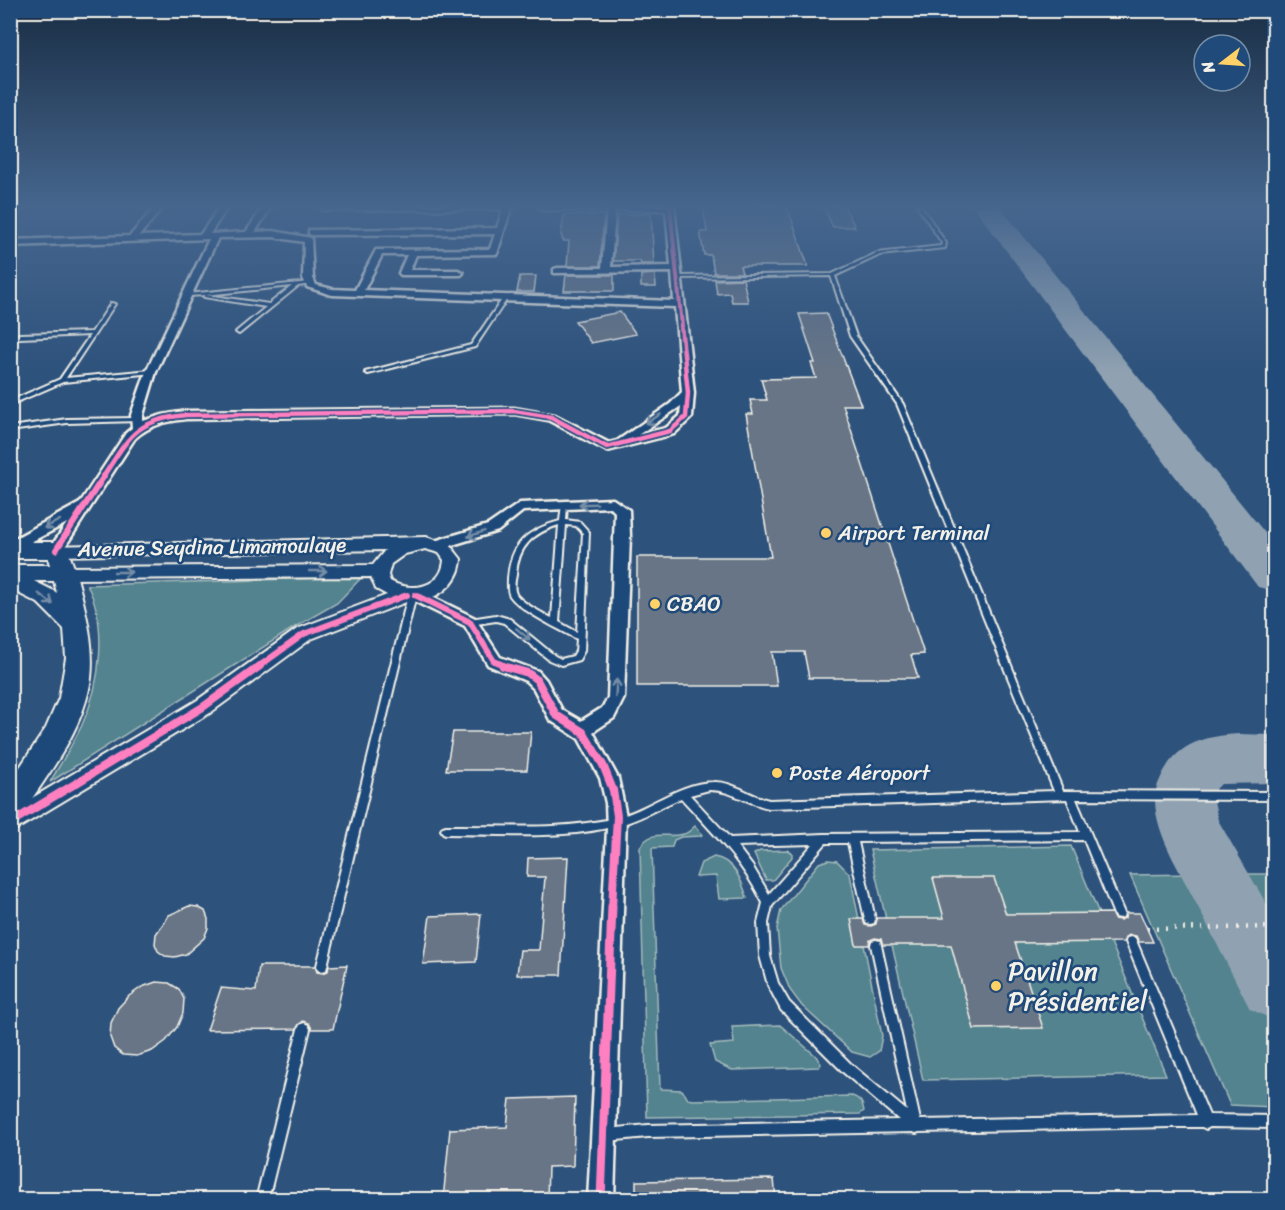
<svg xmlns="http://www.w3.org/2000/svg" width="1285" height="1210" font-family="Sriracha,sans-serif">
<rect width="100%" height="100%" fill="#2d527c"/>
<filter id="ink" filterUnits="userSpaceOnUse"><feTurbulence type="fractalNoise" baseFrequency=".0167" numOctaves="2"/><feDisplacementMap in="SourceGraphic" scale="12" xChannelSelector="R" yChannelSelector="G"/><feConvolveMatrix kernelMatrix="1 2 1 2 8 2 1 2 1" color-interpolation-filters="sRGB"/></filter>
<g filter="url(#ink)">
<g fill="#52838e" stroke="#a3babb" stroke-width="1.5">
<path d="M362,577L337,603L295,627L50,782C61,763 73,744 82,725C101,684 108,624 87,585Z"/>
<path d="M695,826L702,834L701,836L681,837L674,840L672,847L652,848L660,1089L682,1090L688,1099L693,1100L852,1096C860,1098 863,1103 864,1111L860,1114L647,1117L640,847C652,828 666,839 684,834C688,833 692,829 695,826Z"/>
<polygon points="1071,846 1166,1075 923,1080 870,850"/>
<polygon points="787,850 792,853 792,857 773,880 766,880 754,854 760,851"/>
<path d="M714,857C734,860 742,881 747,898L719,899L716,876L696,877L701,863Z"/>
<polygon points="828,860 837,861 850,874 882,1036 879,1051 870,1057 852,1052 802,1006 790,990 781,968 777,928 781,910 819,863"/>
<polygon points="1197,874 1274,1030 1274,1107 1230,1105 1130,875"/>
<polygon points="1229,874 1274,874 1274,961"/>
<polygon points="780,1025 816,1056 821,1064 819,1067 732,1070 715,1062 710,1045 734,1043 732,1027"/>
</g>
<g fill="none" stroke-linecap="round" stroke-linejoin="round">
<g fill="#90a2b2" fill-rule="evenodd">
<polygon points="973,206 999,206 1274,544 1274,591 1258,587"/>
<path d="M1238,734L1274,735V783L1221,784L1214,791L1213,796L1218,820L1274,917V1020L1250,1009C1232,974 1214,938 1196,903C1181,872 1156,836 1155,801C1154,792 1158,784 1162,775C1177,744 1204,736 1238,734Z"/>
</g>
</g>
<g fill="#677486" stroke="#f4f1e8" stroke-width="1.5">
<polygon points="703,206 787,206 808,266 740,266 742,273 714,273 711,255 704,255 700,232 707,232"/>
<polygon points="823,206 844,206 855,227 833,227"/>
<polygon points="651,214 654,264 641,264 640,261 614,261 613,265 617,215"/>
<polygon points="564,215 604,215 600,266 567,266 569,241 563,241 561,235"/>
<polygon points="655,274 656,287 641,287 641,275"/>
<polygon points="566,275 614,275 614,291 564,291"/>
<polygon points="520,276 536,276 534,292 517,292"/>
<polygon points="743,279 748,302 732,302 730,293 717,294 715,280"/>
<polygon points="620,312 636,334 591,343 575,321"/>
<polygon points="826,313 861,405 843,405 924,654 911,655 918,678 809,678 804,652 772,652 777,686 637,686 637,557 771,557 746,414 753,414 750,400 767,400 761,379 816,378 811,363 815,363 799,314"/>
<polygon points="453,732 531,732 527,770 446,770"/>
<polygon points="568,857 561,975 517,975 520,950 539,950 545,877 527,877 528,858"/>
<polygon points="933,878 994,878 1006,914 1111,913 1114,919 1120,920 1125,918 1126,913 1140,913 1153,942 1139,942 1136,936 1130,935 1125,937 1124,942 1015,943 1043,1028 974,1029 951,945 883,945 881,939 875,938 870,940 869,945 856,945 851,919 863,919 865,925 871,926 876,924 877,918 944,918"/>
<polygon points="189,906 198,907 205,911 208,919 208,928 204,938 186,954 175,957 165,956 158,951 155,944 156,934 169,915"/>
<polygon points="481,914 476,962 423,964 430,916"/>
<polygon points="347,965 333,1029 312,1029 309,1023 303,1021 296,1029 207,1030 221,988 256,991 259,966 315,966 317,972 323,973 328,971 329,966"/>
<polygon points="156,982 169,983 179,989 184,999 183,1013 177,1027 166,1041 152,1051 137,1056 123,1055 114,1048 110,1037 111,1023 118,1008 129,996 142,987"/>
<polygon points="575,1097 573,1166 548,1167 547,1200 443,1200 450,1129 507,1127 510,1099"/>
<polygon points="774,1179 776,1200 636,1200 636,1181"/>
</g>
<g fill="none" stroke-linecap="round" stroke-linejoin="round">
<defs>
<g id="service">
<path d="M917,206H921L946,243L945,248L880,255L835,276L856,336L903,404L1063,791L1274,792V800L1076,799L1124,913L1123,917L1119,918L1115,917L1084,840L858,842L875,919L874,923L870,924L866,923L865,919L848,843H826L772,906L768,923L770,956L778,983L789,1002L852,1065L907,1111L871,945L872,941L876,940L880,941L920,1120L1197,1115L1126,942L1127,938L1131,937L1135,938L1209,1115L1274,1116V1128L1210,1127L1206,1129L1202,1127H1171L919,1132L916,1133L913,1132L648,1137L607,1141L603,1139L601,1135L603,1131L607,1129L648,1125L899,1120L844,1073L781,1010L768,985L760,956L758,923L763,903C742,861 713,833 681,798C662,806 645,817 626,823C569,841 505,834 446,834L443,833L441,830L443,827L446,826C502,825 560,831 615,818C649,810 677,783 713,782C733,781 750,796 769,800L1054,791L897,404L850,336L831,276L677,278L675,277L677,276L832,274L877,253L941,246L942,243ZM709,790C731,790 748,804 769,808L1067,799L1080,832L824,834L730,838L690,795ZM813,844L769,894L753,867L737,846Z"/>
<path d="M310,282L312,283V284L298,286L239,334L236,332L237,331L266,307L204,297V296L206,295L187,296L185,295L187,294ZM292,286L269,304L206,295Z"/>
<polygon points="503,298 507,299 475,347 368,374 365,372 471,345"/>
<polygon points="111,303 115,304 66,378 151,370 153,371 153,373 63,382 10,405 10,401 60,379 90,335 20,338 10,340 10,337 20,334 92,332"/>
<polygon points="137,418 140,420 139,421 67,423 10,431 10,427 67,419"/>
<path d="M562,503H564L567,505L566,520L580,522L589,532L584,651L579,660L561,665L549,660L504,623L496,621L470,625L467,624L466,622L467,620L470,619L496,615L510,619L555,656L561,659L573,656L576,651L577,639C561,630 520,611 510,596C507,591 508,585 508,578C511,543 527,530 560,521ZM559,525L552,618C542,613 522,603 516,594C513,588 515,580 516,575C518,546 533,533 559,525ZM566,525L576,526L583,533L577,632L559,622Z"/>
<polygon points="412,592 416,595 327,966 326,970 322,971 318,970 317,966 408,595"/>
<polygon points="304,1023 308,1025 310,1029 268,1200 256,1200 298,1029 300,1025"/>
</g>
<g id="minor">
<path d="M156,206H164L139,236L201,234L220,206H228L210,234L246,232L264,206H272L255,232L273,231L311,238L313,278L316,285L332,289L355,290L376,250L490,249L495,234L312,235L309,234V230L497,228L503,209L326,210H323V206H518L511,208L497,254L416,255L410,270H458L463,273L461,275H401L399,273L407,255H382L364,290L674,301L672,272L554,273V269L557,268H602L607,210H544L540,208V206H674L694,393L692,417L674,434L607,451L548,420L514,414L186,419C166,421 150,425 135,438L61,553H51L49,550L67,523L10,553V541L80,503L126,433L132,428L131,415L146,372L209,239L10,246V240L130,236ZM615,210H666L671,266L611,267ZM273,237L304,242L303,278L307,287L332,295L675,307L682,392L670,404L617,441L609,443L555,415L514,408L186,411L163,415L143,421V415L156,372L218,238ZM681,406L680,416L666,428L638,435Z"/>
<polygon points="613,499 629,510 630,536 624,698 614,718 593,732 618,778 626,816 614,1200 588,1200 607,829 606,803 600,778 579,739 550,720 534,689 526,681 488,665 465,626 410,599 408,595 415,590 420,591 475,618 500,657 538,671 546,680 562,710 581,721 602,708 608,698 615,512 610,507 523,511 498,531 436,550 429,545 431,542 488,525 520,503"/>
</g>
<path id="tertiary" d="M426,537L450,545L461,559C460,584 435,603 409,601L311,639L210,713L10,833V811L196,701L297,629L387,595L376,589L371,577L64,579L58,577L55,573L58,569L64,567L373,565L385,550L56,556L50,554L48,550L50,546ZM425,549L439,553L444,560C442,588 411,593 390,581L388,575L391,564L405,554Z"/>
<path id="trunk" d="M10,542H56L64,545C74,561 78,582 83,601C89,626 94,651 91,678C84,729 48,775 20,816L10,820V782L46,728L59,698L66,658L64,629L38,603L10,589V565H50L48,558H10ZM34,581H54L57,593L54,591Z"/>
</defs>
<use href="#service" stroke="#f4f1e8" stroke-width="4"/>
<use href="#minor" stroke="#f4f1e8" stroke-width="5"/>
<use href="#tertiary" stroke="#f4f1e8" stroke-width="4"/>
<use href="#trunk" stroke="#f4f1e8" stroke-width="4"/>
<polyline stroke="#f4f1e8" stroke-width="4.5" stroke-dasharray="2 7" stroke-linecap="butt" points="1147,929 1274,927"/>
<use href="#service" fill="#1f4a7a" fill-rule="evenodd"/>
<use href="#minor" fill="#1f4a7a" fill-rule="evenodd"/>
<use href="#tertiary" fill="#1f4a7a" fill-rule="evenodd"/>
<use href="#trunk" fill="#1f4a7a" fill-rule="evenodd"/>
<defs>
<polyline id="cycleway-far4" points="670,206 682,326"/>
<path id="cycleway-far3" d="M103,477C129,437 135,420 186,415L514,411L551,417L607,447L670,431L686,417L688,393L681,325"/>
<g id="cycleway-far2">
<polyline points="56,550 104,476"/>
<polyline points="415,595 470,622 494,661 508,667"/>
<polyline points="258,667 304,634 407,595"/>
</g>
<g id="cycleway-far1">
<polyline points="503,666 528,673 537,680 556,715 583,732 603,765 613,790 617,816 612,908"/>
<polyline points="10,823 203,707 260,666"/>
</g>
<polyline id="cycleway" points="601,1200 612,906"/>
</defs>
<use href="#cycleway-far4" stroke="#1f4a7a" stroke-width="6"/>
<use href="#cycleway-far3" stroke="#1f4a7a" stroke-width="8"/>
<use href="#cycleway-far2" stroke="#1f4a7a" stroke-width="10"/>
<use href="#cycleway-far1" stroke="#1f4a7a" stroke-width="11"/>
<use href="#cycleway" stroke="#1f4a7a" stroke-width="13"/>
<use href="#cycleway-far4" stroke="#ff80c0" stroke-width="4"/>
<use href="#cycleway-far3" stroke="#ff80c0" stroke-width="4.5"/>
<use href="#cycleway-far2" stroke="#ff80c0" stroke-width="6"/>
<use href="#cycleway-far1" stroke="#ff80c0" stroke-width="8"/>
<use href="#cycleway" stroke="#ff80c0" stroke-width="9"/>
</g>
<defs><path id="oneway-shaft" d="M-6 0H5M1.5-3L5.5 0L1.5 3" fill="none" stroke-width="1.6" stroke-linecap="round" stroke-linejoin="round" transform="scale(1.5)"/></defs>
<g stroke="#748da6">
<use href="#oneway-shaft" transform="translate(653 419) rotate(148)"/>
<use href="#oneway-shaft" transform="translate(588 504) rotate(178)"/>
<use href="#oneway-shaft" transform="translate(52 524) rotate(153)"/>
<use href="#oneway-shaft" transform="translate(476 534) rotate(161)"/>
<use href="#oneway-shaft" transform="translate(318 571)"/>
<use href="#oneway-shaft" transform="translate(123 572)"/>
<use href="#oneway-shaft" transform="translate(46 599) rotate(37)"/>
<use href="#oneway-shaft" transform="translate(523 634) rotate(40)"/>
<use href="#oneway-shaft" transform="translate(616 688) rotate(-87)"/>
</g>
</g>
<linearGradient id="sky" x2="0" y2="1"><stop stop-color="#192d44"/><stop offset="0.55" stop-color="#46668e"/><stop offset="1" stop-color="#46668e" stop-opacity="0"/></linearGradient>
<rect width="1285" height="375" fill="url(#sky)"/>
<g fill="#ffd166" stroke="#1f4a7a" stroke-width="2">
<circle cx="826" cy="533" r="6"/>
<circle cx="655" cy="604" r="6"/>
<circle cx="777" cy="773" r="6"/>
<circle cx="996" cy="986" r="6"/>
</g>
<g text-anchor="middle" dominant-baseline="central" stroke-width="5" stroke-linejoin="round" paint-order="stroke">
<g font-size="21" fill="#f4f1e8" stroke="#1f4a7a" text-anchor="start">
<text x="838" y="533">Airport Terminal</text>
<text x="667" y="604">CBAO</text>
<text x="789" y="773">Poste Aéroport</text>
</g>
<g font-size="21" fill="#f4f1e8" stroke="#1f4a7a">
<text transform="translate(212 547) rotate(-1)">Avenue Seydina Limamoulaye</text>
</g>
<g font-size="26" fill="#f4f1e8" stroke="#1f4a7a" text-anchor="start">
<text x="1008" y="971">Pavillon<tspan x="1008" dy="30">Présidentiel</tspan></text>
</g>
</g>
<rect width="1285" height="1210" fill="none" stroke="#1f4a7a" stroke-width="36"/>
<rect x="18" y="18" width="1249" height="1174" fill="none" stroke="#f4f1e8" stroke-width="2" filter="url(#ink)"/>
<g transform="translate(1222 63) rotate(253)"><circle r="28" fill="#1f4a7a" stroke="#748da6" stroke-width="1.5"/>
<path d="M0-4.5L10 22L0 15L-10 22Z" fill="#ffd166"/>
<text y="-9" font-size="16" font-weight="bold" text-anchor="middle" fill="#f4f1e8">N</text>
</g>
</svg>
